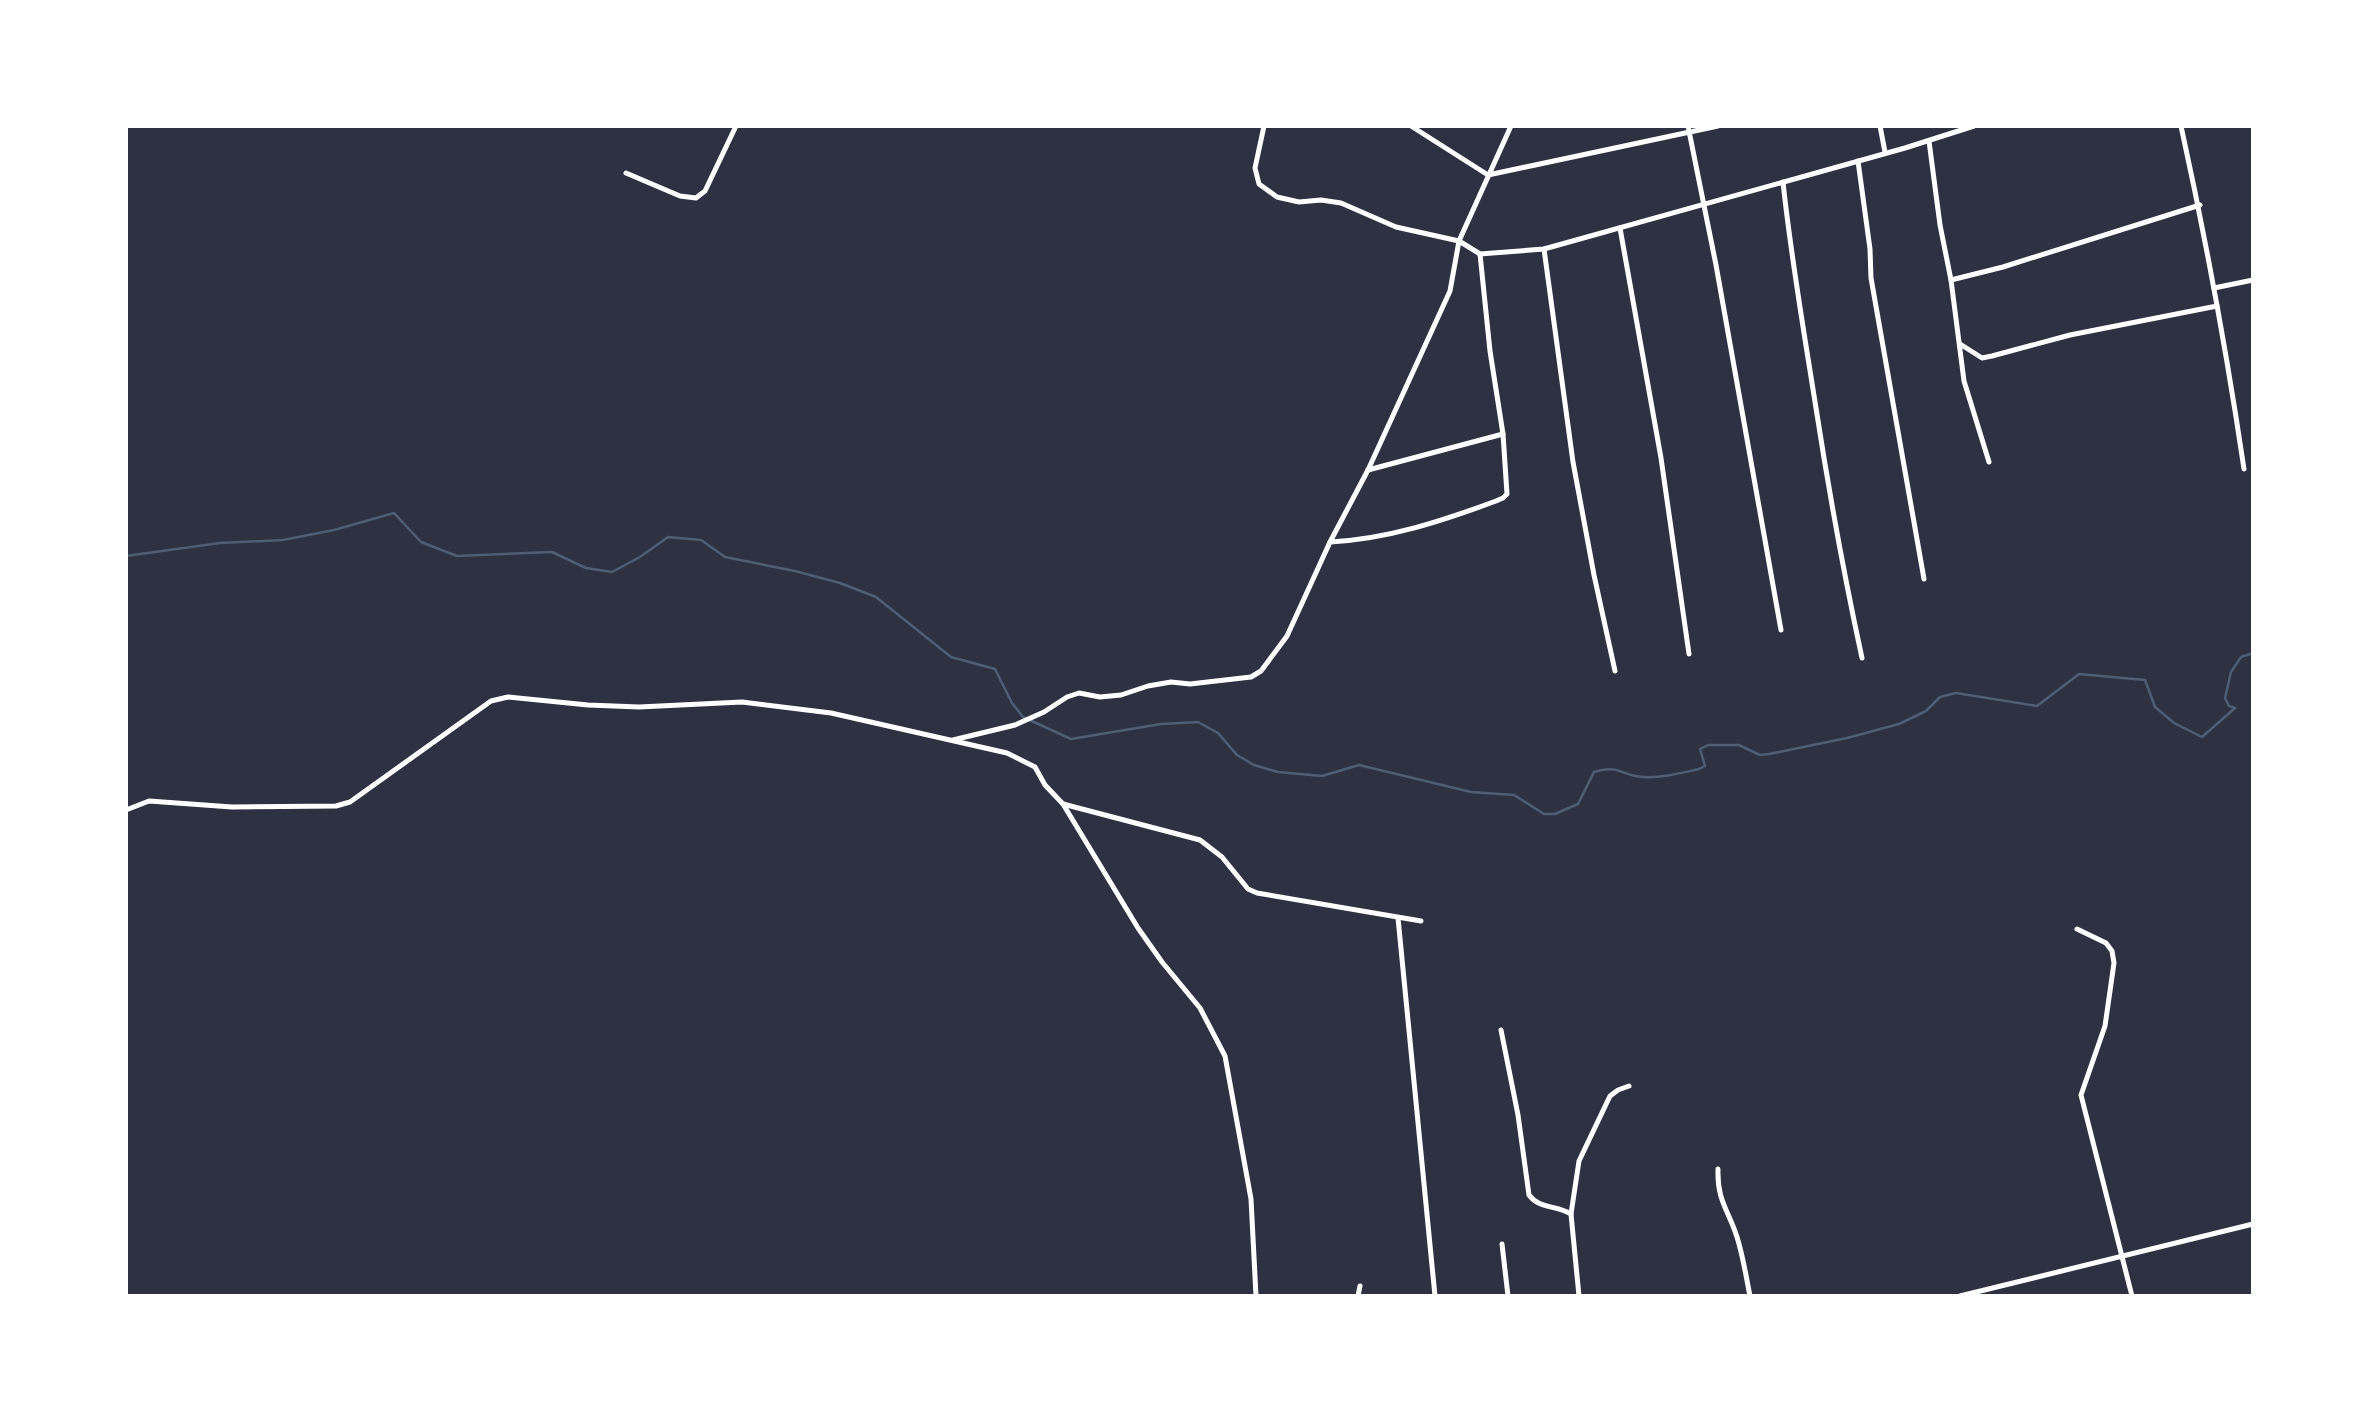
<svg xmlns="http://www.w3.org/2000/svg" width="2379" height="1422" font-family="Lora,serif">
<rect width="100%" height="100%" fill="#2d3142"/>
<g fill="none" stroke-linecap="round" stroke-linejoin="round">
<path stroke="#4f5d75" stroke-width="2.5" d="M126,556L220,543L283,540L334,530L394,513L421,542L457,556L552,552L586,568L612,572L640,557L668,537L701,540L725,557L795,571L840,583L876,597L951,657L995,669L1012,703L1023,717L1071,739L1161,724L1198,722L1218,733L1237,755L1254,765L1278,772L1322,776L1359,765L1471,792L1514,795L1544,814H1555L1578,804L1594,772C1621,764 1621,776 1643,777C1662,778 1681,773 1699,769L1705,766L1700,749L1708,745H1739L1760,755L1769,754L1847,738L1899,724L1926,711L1940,697L1956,693L2037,706L2079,674L2145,680L2155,707L2174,723L2202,737L2235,708L2229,706L2225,698L2231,672L2241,657L2253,653"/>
<g stroke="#fff" stroke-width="5">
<polyline points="1264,126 1255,168 1259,184 1277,197 1299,202 1321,200 1341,203 1396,227 1459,241 1480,254 1544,249 1905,148 1974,126"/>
<polyline points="1411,126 1488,175 1718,126"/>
<polyline points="1688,126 1716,265 1781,630"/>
<polyline points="1880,126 1885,152"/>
<path d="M2181,126C2206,240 2227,354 2244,469"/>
<polyline points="1929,141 1940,225 1951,280 1964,381 1989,462"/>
<polyline points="1858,161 1870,249 1871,278 1924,579"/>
<polyline points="626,173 680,196 696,198 705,191 736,126"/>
<path d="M1783,182C1791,258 1804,332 1816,408C1829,492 1844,575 1862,658"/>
<polyline points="1620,228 1661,458 1689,654"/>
<polyline points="1544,249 1573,462 1594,575 1615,671"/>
<polyline points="1951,280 2003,267 2200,205"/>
<polyline points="2214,288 2253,280"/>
<polyline points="1960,344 1982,358 1992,356 2070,335 2217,306"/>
<polyline points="1368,470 1503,434"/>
<path d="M1330,542C1388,539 1442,521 1496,501L1503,498L1507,494L1503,434L1490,351L1480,254"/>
<polyline points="953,740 1015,725 1044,712 1067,697 1079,693 1100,697 1121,695 1148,686 1171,682 1190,684 1251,677 1261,671 1287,636 1330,542 1368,470 1450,291 1459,241 1511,126"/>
<polyline points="1063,804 1138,928 1162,962 1200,1008 1225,1056 1251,1199 1256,1296"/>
<polyline points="126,810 149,801 232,807 336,806 350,802 491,701 508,697 588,705 639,707 742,702 831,713 1007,753 1035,767 1045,785 1063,804 1200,840 1222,857 1248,889 1257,893 1421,921"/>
<polyline points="1398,918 1435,1296"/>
<polyline points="2077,929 2106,943 2112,951 2114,963 2105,1026 2081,1095 2132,1296"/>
<path d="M1501,1030L1518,1115L1529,1195C1539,1209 1557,1205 1571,1214L1579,1296"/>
<path d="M1718,1169C1717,1201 1728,1209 1737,1237C1743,1256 1746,1276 1750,1296"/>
<polyline points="1571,1214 1579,1161 1610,1096 1618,1090 1629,1086"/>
<polyline points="1502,1244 1508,1296"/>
<polyline points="1358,1296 1360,1286"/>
<polyline points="1960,1296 2253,1224"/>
</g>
</g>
<rect width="2379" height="1422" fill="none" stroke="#ffffff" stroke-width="256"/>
</svg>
